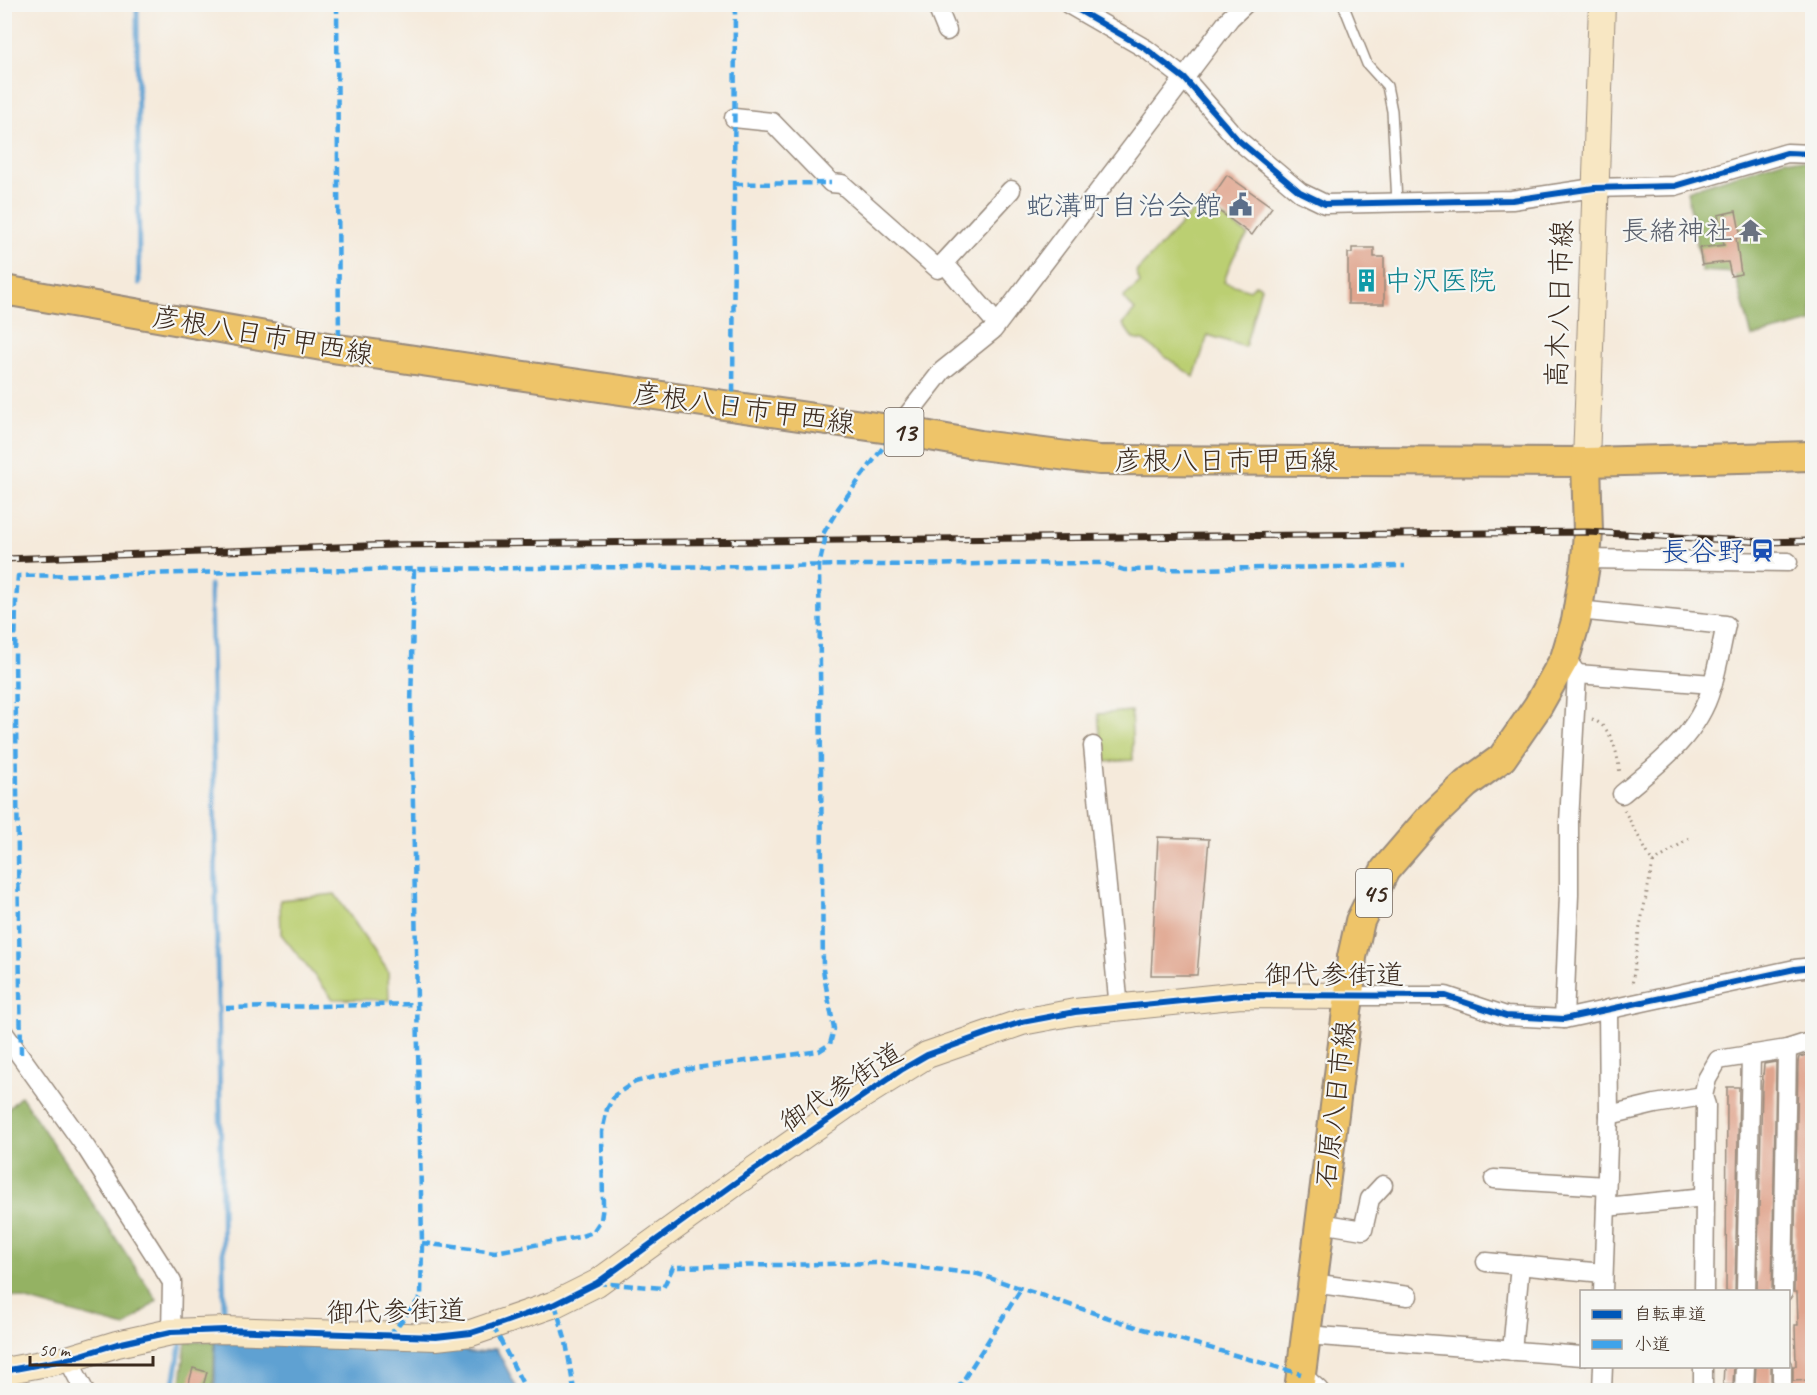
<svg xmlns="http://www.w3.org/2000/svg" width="1817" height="1395" font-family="Caveat,'Klee One',sans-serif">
<rect width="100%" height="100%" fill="#f6f6f2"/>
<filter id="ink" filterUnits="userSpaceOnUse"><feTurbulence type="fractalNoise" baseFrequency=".0167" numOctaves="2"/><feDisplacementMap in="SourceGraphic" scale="12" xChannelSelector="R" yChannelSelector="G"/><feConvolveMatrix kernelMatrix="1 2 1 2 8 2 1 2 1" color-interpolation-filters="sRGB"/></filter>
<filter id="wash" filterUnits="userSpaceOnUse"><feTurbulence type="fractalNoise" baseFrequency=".008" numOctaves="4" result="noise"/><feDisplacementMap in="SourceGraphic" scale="24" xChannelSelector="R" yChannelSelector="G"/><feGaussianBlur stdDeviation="1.35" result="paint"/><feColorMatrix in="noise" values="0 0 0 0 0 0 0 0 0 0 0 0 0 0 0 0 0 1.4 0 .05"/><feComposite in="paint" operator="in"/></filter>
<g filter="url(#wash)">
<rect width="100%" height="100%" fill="#f5eadb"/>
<g fill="#bbcf72" stroke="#7b7c48" stroke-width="1.5">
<path d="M1202,202L1248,235C1236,249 1229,265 1224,282L1250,290L1256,284L1261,287L1245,347L1208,335L1194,377L1143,341L1133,339L1123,324L1135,310L1123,298L1140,283L1136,272Z"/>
<polygon points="1131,711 1133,760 1103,762 1098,714"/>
<polygon points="335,894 388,971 389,1000 333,999 281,934 280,900"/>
</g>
<g fill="#94b264" stroke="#686e41" stroke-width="1.5">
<polygon points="1785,159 1812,162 1812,322 1752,337 1735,273 1702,271 1687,191"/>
<polygon points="21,1096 157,1300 125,1327 5,1294 5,1112"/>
<polygon points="215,1341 213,1390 180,1390 186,1342"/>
</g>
<path fill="#5ea1d2" stroke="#4c6678" stroke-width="1.5" d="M215,1341L433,1351L461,1347C470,1358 484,1351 496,1348L518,1390H215Z"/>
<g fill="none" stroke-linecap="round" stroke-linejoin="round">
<g stroke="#5ea1d2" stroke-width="5">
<polyline points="137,4 139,283"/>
<polyline points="210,585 224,1312"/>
<polyline points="173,1390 181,1343"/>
</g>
</g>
<g id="blocks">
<g fill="#e0a58e">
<polygon points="1227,175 1272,207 1252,235 1208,203"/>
<polygon points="1736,211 1741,237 1736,238 1741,274 1731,276 1728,262 1702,265 1699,248 1724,245 1718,215"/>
<polygon points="1352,248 1374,248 1374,257 1384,257 1384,304 1348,304 1348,253 1352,253"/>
<polygon points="1158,837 1209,839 1197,975 1151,975"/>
<polygon points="1812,1054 1811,1380 1793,1381 1793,1366 1796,1366 1795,1325 1798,1325 1797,1292 1794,1292 1798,1062 1799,1057"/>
<polygon points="1776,1062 1772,1292 1757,1292 1762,1087 1764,1064"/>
<polygon points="1727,1087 1739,1087 1735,1292 1726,1292"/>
<polygon points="1724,1366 1734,1366 1733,1385 1723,1385"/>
<polygon points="1756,1366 1771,1366 1771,1390 1758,1389 1758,1385 1755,1385"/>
<polygon points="193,1368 207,1372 202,1390 188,1387"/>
</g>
</g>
</g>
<g filter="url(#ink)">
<use href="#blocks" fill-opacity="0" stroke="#988a7c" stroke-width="1.5"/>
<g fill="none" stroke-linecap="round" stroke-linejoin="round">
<defs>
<polyline id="lane" points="1343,4 1367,64 1387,86 1392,111 1397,202"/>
<g id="street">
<polyline points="936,4 947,31"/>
<polyline points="1068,4 1146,49 1185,79 1237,139 1300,192 1325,204 1512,200 1594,188 1675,186 1787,153 1812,154"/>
<polyline points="734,118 772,122 831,183 842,184 938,269 1011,190"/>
<polyline points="944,263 997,324"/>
<polyline points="896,430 942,371 993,330 1230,18 1245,4"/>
<polyline points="1586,559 1788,562"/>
<path d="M1578,610L1726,625C1721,646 1718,668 1711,689C1698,735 1657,765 1622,794"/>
<polyline points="1577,674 1713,684"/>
<polyline points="1093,746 1119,1008"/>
<polyline points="1349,996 1446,996 1506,1016 1564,1019 1795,969 1812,967"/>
<polyline points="1564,1019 1569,895 1569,822 1577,674 1565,658"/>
<polyline points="4,1033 87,1149 172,1282 171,1332"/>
<polyline points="1703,1096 1706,1105 1704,1292"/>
<polyline points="1609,1115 1655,1104 1703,1096 1707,1079 1718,1060 1787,1049 1812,1041"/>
<polyline points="1494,1179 1606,1186"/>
<polyline points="1606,1207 1705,1197"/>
<polyline points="1320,1223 1363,1230 1370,1199 1383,1185"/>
<polyline points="1486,1262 1603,1273"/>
<polyline points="1312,1283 1408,1296"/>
<polyline points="1603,1292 1609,1115 1608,1009"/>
<polyline points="1746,1292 1751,1054"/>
<polyline points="1783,1292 1787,1049"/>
<polyline points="1306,1335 1582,1356"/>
<polyline points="1512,1351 1520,1265"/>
<polyline points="68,1359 84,1390"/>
<polyline points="1301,1374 1319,1390"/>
<polyline points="1602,1390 1603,1366"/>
<polyline points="1703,1390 1703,1366"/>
<polyline points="1744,1390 1745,1366"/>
<polyline points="1782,1390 1782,1366"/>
</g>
<g id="secondary">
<polyline points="1586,462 1602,4"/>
<polyline points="4,1371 68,1359 117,1344 171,1332 225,1330 436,1337 471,1333 555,1304 597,1283 738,1181 844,1107 927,1055 1022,1022 1075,1012 1241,995 1349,996"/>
</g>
<g id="primary">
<polyline points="4,290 339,349 896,430 980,445 1099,460 1586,462 1812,456"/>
<polyline points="1299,1390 1349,996 1352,957 1360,921 1385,870 1429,819 1466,784 1502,758 1538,706 1565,658 1576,621 1586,559 1588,532 1586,462"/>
</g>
</defs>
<use href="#lane" stroke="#988a7c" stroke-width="12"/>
<use href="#street" stroke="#988a7c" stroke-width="21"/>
<use href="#secondary" stroke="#988a7c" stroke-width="28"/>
<use href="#primary" stroke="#988a7c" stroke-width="32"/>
<g stroke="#988a7c" stroke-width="3" stroke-dasharray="1.5 4.5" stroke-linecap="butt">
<path d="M1592,719C1613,728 1617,752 1620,774"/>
<polyline points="1624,810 1653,863 1639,931 1632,986"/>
<polyline points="1653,863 1692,836"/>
</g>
<use href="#lane" stroke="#fff" stroke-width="9"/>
<use href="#street" stroke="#fff" stroke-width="18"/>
<use href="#secondary" stroke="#f8e7c3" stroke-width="26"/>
<use href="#primary" stroke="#eec469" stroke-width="28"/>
<defs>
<polyline id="rail" points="4,559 393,545 1588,532 1764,542 1812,541"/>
</defs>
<use href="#rail" stroke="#3b2a1e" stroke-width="7"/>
<use href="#rail" stroke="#f6f6f2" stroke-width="4.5" stroke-dasharray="14" stroke-linecap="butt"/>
<g stroke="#3fa3ea" stroke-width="4.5" stroke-dasharray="9 4.5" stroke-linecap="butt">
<polyline points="337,4 339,349"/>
<polyline points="734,184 831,183"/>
<polyline points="733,406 735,4"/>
<polyline points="226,1008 417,1004"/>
<polyline points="21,1054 15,657 16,602 18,576 414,569 1104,563 1124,570 1405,566"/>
<polyline points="422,1243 495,1252 579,1237 593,1232 601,1220 603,1206 602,1132 607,1109 615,1095 635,1082 681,1070 819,1051 830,1044 834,1029 823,970 819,566 825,540 823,534 839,507 896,430"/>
<polyline points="597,1283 663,1288 673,1267 880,1263 978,1274 1133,1326 1301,1374"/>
<polyline points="555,1304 566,1342 574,1390"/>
<polyline points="493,1326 526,1390"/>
<polyline points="389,1336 421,1297 422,1243 411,708 414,569"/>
<polyline points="957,1390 1021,1289"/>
</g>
<defs>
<g id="cycleway">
<polyline points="1068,4 1146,49 1185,79 1237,139 1300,192 1325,204 1512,200 1594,188 1675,186 1787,153 1812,154"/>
<polyline points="4,1371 68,1359 117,1344 171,1332 225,1330 436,1337 471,1333 493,1326 555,1304 597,1283 738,1181 901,1070 927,1055 988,1033 1022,1022 1075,1012 1241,995 1446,996 1506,1016 1564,1019 1795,969 1812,967"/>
</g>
</defs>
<use href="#cycleway" stroke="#f6f6f2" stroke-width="10"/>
<use href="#cycleway" stroke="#0057b8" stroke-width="6"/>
</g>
</g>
<defs>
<symbol id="civic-bare" viewBox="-9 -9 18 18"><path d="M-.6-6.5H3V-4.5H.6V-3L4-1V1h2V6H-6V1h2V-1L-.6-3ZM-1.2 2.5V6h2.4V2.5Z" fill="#5c6f8a" stroke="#f6f6f2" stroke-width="2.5" paint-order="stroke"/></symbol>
<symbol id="temple-bare" viewBox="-9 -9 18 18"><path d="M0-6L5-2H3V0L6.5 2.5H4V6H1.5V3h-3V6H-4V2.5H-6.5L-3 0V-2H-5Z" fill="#6b7280" stroke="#f6f6f2" stroke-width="2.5" paint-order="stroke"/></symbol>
<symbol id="building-bare" viewBox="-9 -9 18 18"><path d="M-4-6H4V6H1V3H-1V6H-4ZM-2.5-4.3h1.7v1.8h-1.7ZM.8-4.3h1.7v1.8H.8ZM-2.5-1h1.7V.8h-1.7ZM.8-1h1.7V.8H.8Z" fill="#0f9aa8" stroke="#f6f6f2" stroke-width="2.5" paint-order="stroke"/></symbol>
<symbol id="station-bare" viewBox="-9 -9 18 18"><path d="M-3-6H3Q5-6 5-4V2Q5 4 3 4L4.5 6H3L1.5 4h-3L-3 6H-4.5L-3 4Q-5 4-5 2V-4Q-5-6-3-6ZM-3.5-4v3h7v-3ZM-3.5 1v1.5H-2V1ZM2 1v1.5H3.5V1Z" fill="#1a4fb4" stroke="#f6f6f2" stroke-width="2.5" paint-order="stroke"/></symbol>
</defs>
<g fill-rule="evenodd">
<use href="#civic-bare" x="1224" y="188" width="33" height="33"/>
<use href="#temple-bare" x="1734" y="214" width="33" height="33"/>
<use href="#building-bare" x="1350" y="264" width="33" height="33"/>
<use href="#station-bare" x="1746" y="534" width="33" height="33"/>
</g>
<g text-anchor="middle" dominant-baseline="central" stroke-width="4.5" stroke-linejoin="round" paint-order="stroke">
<g fill="#f6f6f2" stroke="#73675e" stroke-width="1.5">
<rect x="884.5" y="408" width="39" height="48" rx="4.5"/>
<rect x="1356" y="869" width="36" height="48" rx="4.5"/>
</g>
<g font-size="27" font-weight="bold" fill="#3b2a1e">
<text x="904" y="432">13</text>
<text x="1374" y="893">45</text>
</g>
<g font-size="28" fill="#4e5e75" stroke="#f6f6f2" text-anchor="end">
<text x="1222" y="205">蛇溝町自治会館</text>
</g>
<g font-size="28" fill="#5b616d" stroke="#f6f6f2" text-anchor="end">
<text x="1733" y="230">長緒神社</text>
</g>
<g font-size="28" fill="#0d838f" stroke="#f6f6f2" text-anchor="start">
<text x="1384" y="280">中沢医院</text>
</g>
<g font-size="28" fill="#3b2a1e" stroke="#f6f6f2">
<text transform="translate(1559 304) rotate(-88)">高木八日市線</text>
<text transform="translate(263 335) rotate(10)">彦根八日市甲西線</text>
<text transform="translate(744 408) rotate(8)">彦根八日市甲西線</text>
<text x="1226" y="460">彦根八日市甲西線</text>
<text x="1334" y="974">御代参街道</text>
<text transform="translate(841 1087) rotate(-33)">御代参街道</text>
<text transform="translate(1335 1104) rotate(-83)">石原八日市線</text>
<text transform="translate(396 1311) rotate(-1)">御代参街道</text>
</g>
<g font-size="28" fill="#164399" stroke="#f6f6f2" text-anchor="end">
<text x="1745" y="551">長谷野</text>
</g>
</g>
<rect width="1817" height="1395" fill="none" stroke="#f6f6f2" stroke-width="24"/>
<rect x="1580" y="1290" width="210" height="78" fill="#f6f6f2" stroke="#aba49d" stroke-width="1.5"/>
<rect x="1592" y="1310" width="30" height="9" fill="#0057b8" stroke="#aba49d" stroke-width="1.5"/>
<text x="1634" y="1320" font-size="18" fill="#3b2a1e">自転車道</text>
<rect x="1592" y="1340" width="30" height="9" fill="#3fa3ea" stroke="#aba49d" stroke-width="1.5"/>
<text x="1634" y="1350" font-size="18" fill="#3b2a1e">小道</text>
<path d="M30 1356v9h123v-9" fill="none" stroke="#3b2a1e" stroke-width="3"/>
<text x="39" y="1356" font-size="18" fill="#3b2a1e" stroke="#f6f6f2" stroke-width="4.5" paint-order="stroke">50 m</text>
</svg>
